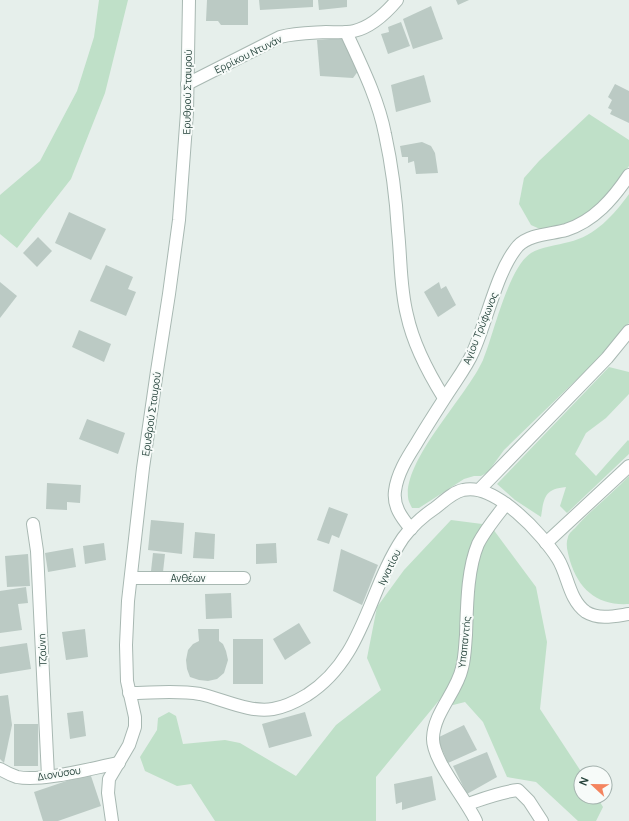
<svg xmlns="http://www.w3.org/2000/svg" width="629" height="821" font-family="Manrope,sans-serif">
<rect width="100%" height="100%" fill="#e6efeb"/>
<g fill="#bfe0c8">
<polygon points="99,0 128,0 105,93 71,179 17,248 0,234 0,195 40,161 77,91 94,37"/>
<polygon points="589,114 629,140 629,166 599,204 576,221 542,230 531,225 519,204 524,178 539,161"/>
<path d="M629,194V323L602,355L504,450L488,472L481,476H474L464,479L419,508H412C410,504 408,500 408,497C404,459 467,396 483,360C494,334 508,268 531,253C540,247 558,245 569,242C595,236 614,215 629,194Z"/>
<path d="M609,367L629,372V394L606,418L586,433L575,454L596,476L628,440L629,441V454L567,513L560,506L566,487C544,489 544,498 541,517L515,500L497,484Z"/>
<path d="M629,476V604C598,606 579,590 570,561C568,553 565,545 568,537C569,533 573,530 576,527C592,509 612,494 629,476Z"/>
<polygon points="451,520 490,525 536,587 547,642 540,709 582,773 581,797 597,797 603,807 596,821 578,821 536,782 507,777 483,722 465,702 453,705 441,698 376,777 376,821 215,821 191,784 177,786 145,771 140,757 157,730 158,718 169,712 176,716 183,744 225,740 240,743 296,776 336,725 381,690 367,658 377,607 404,570"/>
</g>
<g fill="#bbcac4">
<polygon points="207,0 248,0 248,25 221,25 218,21 206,21"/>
<polygon points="259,0 313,0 313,7 260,10"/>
<polygon points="318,0 347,0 347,7 319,10"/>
<polygon points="456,0 469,0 458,5"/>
<polygon points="431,6 443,39 413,49 403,19"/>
<polygon points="401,22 410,46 388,54 381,34 389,32 388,27"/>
<polygon points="343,38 359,70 353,78 320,76 317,40"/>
<polygon points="424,75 431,102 396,112 391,85"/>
<polygon points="615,84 629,91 629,123 610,114 612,110 608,108 612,100 608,97"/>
<polygon points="422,142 431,146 435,153 438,173 416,174 414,161 408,163 408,157 402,157 400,146"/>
<polygon points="69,212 106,229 91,260 55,243"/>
<polygon points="38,237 52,251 37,267 23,253"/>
<polygon points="106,265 133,277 128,289 136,292 126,316 90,301"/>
<polygon points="0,282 17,296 0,318"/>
<polygon points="439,282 441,289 446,286 456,305 438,317 424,292"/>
<polygon points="79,330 111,344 104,362 72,347"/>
<polygon points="87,419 125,433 118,454 79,439"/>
<polygon points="47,483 81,485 80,503 67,502 67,510 46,509"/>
<polygon points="329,507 348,514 339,538 332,535 329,544 317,540"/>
<polygon points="151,520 184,523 182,554 148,550"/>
<polygon points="195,532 215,534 214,559 193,558"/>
<polygon points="104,543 106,560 85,564 83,546"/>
<polygon points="276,543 277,563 256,564 256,544"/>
<polygon points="73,548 76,567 48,572 45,553"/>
<polygon points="341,549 378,565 362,605 333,591"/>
<polygon points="153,553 165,554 163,572 151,571"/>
<polygon points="28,554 30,586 7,587 5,556"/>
<polygon points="26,587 28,603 18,604 22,630 0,633 0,591"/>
<polygon points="231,593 232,618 206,619 205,594"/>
<polygon points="299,623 311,643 285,660 273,639"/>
<polygon points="85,629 88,657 66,660 62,632"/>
<polygon points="198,629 219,629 219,641 223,644 226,651 228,660 224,673 217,679 208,681 199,680 190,677 187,669 186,660 188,650 193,644 199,641"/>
<rect x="233" y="639" width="30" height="45"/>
<polygon points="27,643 31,669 0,674 0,647"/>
<polygon points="8,695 12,725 4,763 0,759 0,696"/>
<polygon points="83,711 86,736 70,739 67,713"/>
<polygon points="305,712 312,736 269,748 262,724"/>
<rect x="14" y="724" width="24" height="42"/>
<polygon points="464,725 477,750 448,763 437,738"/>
<polygon points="487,752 497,777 467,794 453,766"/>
<polygon points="90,773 101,806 58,821 43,821 34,792"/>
<polygon points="432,776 436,800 402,810 402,802 396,804 394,784"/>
</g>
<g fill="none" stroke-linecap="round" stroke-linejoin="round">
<defs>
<g id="minor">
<path d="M346,32C361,65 378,98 385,134C392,166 396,198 398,231C401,259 400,288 407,315C413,343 429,374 444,398"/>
<path d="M187,84L280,37C295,33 311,33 326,32C336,32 345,33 354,31C371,27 386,13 397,0"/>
<polyline points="479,490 607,358 629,331"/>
<polyline points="33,524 37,551 48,776"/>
<path d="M411,529C401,517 393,506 395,491C397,474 407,458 416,444C426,427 437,410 448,393C457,379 467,366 473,352C487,321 497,270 518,246C529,234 552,234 566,230C594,221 613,199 629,175"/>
<polyline points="546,543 629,466"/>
<polyline points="131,578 244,578"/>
<path d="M129,693C152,693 177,690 200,694C223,699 249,713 273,709C285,707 297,701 307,695C364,659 368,590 403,538C412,526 423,516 435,508C444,501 453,492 463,490C495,482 543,535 558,559C568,575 569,600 586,612C599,620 615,616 629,614"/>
<path d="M0,769C5,772 11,775 17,777C43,782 92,768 119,763"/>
<path d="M468,804C485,798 500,792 518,790L529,801L542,821"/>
<polyline points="112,821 108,793 109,779 129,745 135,727 135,717 127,681 126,645 128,601 143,468 157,371 169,294 179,220 187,112 189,0"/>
<path d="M476,821C466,799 432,760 433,738C434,712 457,692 462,668C465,657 465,646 466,635C467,607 467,570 478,544C485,530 496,517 506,504"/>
</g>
</defs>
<use href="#minor" stroke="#a8b8b2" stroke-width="14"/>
<use href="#minor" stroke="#fff" stroke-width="12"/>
</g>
<g text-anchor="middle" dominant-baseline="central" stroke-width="4" stroke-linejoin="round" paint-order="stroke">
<g font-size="10" fill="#24423a" stroke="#f7fbf9">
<text transform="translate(248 54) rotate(-26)">Ερρίκου Ντυνάν</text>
<text transform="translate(187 92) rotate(-89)">Ερυθρού Σταυρού</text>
<text transform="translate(480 328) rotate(-68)">Αγίου Τρύφωνος</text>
<text transform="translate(151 414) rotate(-82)">Ερυθρού Σταυρού</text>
<text transform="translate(389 567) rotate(-64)">Ιγνατίου</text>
<text x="188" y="578">Ανθέων</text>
<text transform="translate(464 642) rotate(-84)">Υπαπαντής</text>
<text transform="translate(42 650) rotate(-93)">Τζούνη</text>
<text transform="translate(59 773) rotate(-9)">Διονύσου</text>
</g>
</g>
<g transform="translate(593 785) rotate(292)"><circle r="19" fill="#f7fbf9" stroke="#a3b1ad"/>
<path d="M0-3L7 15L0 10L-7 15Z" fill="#f4845f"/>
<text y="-6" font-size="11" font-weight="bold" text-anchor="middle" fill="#24423a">N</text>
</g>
</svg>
